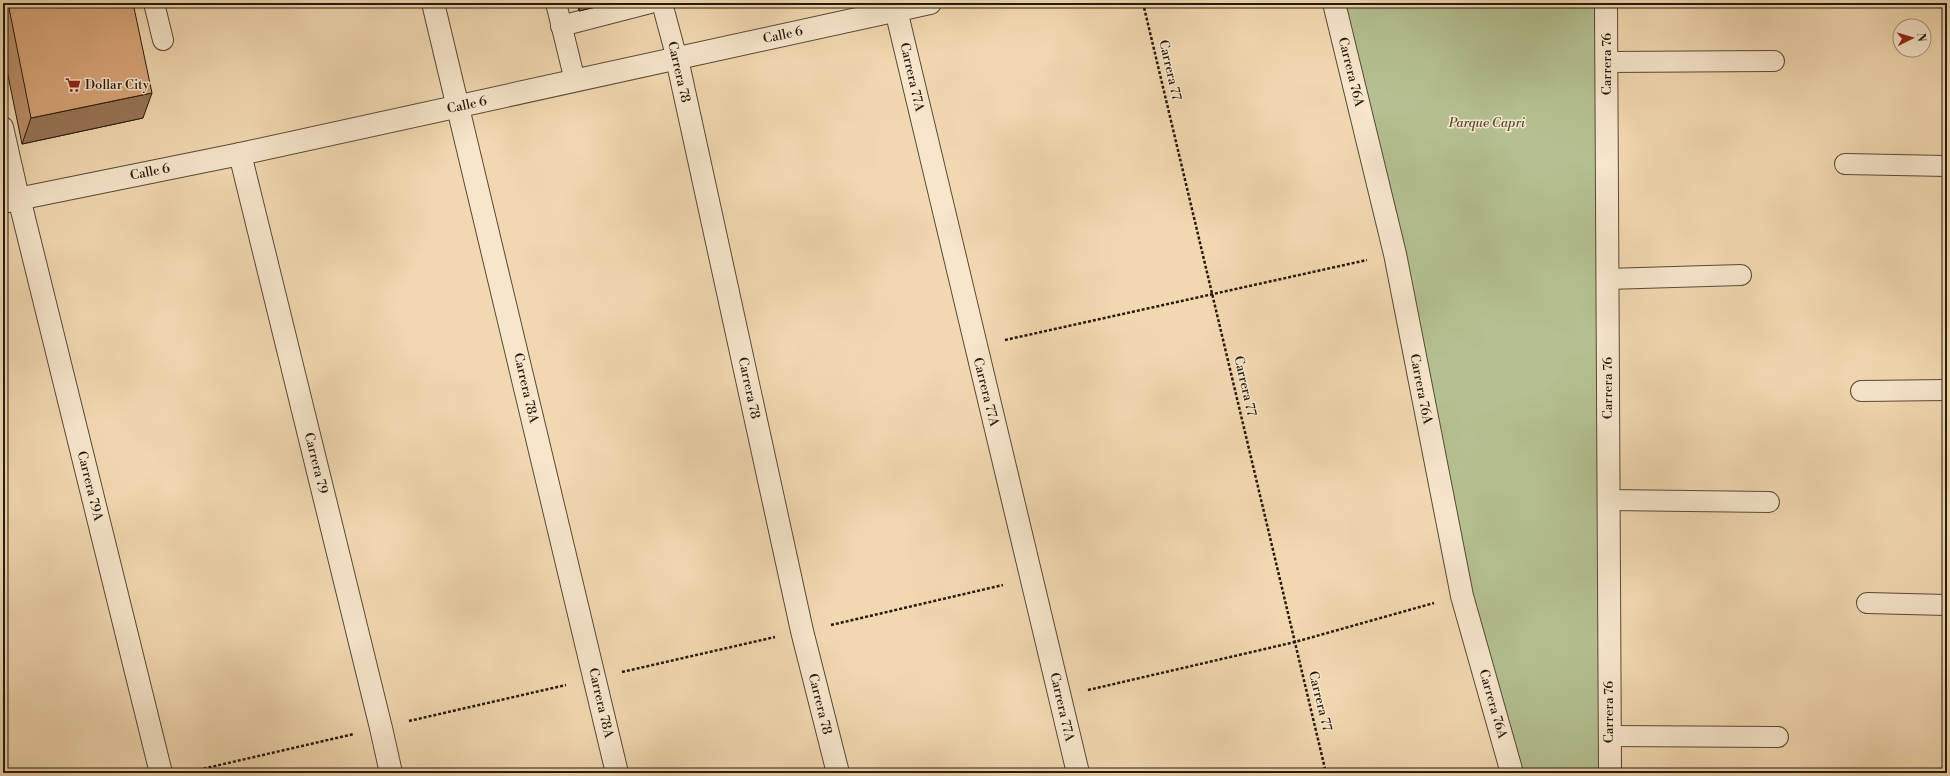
<svg xmlns="http://www.w3.org/2000/svg" width="1950" height="776" font-family="'Libre Bodoni',serif">
<rect width="100%" height="100%" fill="#f2d8b1"/>
<filter id="stains"><feTurbulence type="fractalNoise" baseFrequency=".005" numOctaves="4"/><feColorMatrix values="0 0 0 0 .2 0 0 0 0 .09 0 0 0 0 .02 0 0 0 .5 -.17"/></filter>
<radialGradient id="worn" r=".72"><stop offset=".6" stop-color="#630" stop-opacity="0"/><stop offset="1" stop-color="#630" stop-opacity=".3"/></radialGradient>
<polygon fill="#b4c091" stroke="#6d6d4e" points="1334,3 1606,3 1610,773 1512,773"/>
<g fill="none" stroke-linecap="round" stroke-linejoin="round">
<defs>
<g id="lane">
<polyline points="154,3 163,40"/>
<polyline points="556,3 575,81"/>
<polyline points="662,3 677,59"/>
<polyline points="561,26 650,3"/>
<polyline points="1607,62 1774,61"/>
<polyline points="3,127 19,198"/>
<polyline points="1845,164 1947,166"/>
<polyline points="1607,279 1741,275"/>
<polyline points="1861,391 1947,390"/>
<polyline points="1608,500 1769,502"/>
<polyline points="1867,603 1947,605"/>
<polyline points="1609,736 1778,737"/>
</g>
<g id="street">
<polyline points="433,3 617,773"/>
<polyline points="1334,3 1395,254 1462,596 1512,773"/>
<polyline points="1606,3 1610,773"/>
<polyline points="896,10 1078,773"/>
<polyline points="677,59 802,631 838,773"/>
<polyline points="240,154 381,728 391,773"/>
<polyline points="19,198 161,773"/>
<polyline points="3,202 240,154 930,3"/>
</g>
</defs>
<use href="#lane" stroke="#594a35" stroke-width="22"/>
<use href="#street" stroke="#594a35" stroke-width="24"/>
<g stroke="#261a0c" stroke-width="2.5" stroke-dasharray="3 2" stroke-linecap="butt">
<polyline points="1143,3 1326,773"/>
<polyline points="1005,340 1367,260"/>
<polyline points="831,625 1003,585"/>
<polyline points="622,672 775,637"/>
<polyline points="1088,690 1295,642 1434,603"/>
<polyline points="409,721 566,685"/>
<polyline points="189,772 354,734"/>
</g>
<use href="#lane" stroke="#f7e6cc" stroke-width="20"/>
<use href="#street" stroke="#f7e6cc" stroke-width="22"/>
</g>
<g fill="#bb8e69" stroke="#261a0c">
<polygon points="3,3 133,3 143,118 22,144 3,51"/>
<polygon points="577,3 612,3 579,11"/>
</g>
<g fill="#987455" stroke="#261a0c">
<polygon points="581,3 612,3 579,11"/>
<polygon points="152,93 143,118 22,144 31,118"/>
</g>
<polygon fill="#d9a57a" stroke="#261a0c" points="8,3 133,3 152,93 31,118"/>
<defs>
<symbol id="supermarket-bare" viewBox="-9 -9 18 18"><path d="M-6-5.5h2.5l.6 2H6L4.5 2H-2.5L-4.4-4H-6ZM-1.5 3.2a1.3 1.3 0 1 0 .1 0ZM3 3.2a1.3 1.3 0 1 0 .1 0Z" fill="#8f2418" stroke="#f7e6cc" stroke-width="2.5" paint-order="stroke"/></symbol>
</defs>
<g fill-rule="evenodd">
<use href="#supermarket-bare" x="62" y="74" width="22" height="22"/>
</g>
<g text-anchor="middle" dominant-baseline="central" stroke-width="3" stroke-linejoin="round" paint-order="stroke">
<g font-size="13" fill="#261a0c" stroke="#f7e6cc">
<text transform="translate(783 35) rotate(-12)">Calle 6</text>
<text transform="translate(1607 64) rotate(-90)">Carrera 76</text>
<text transform="translate(1170 70) rotate(77)">Carrera 77</text>
<text transform="translate(679 72) rotate(77)">Carrera 78</text>
<text transform="translate(1351 72) rotate(76)">Carrera 76A</text>
<text transform="translate(912 77) rotate(77)">Carrera 77A</text>
<text transform="translate(467 105) rotate(-12)">Calle 6</text>
<text transform="translate(150 172) rotate(-11)">Calle 6</text>
<text transform="translate(1245 386) rotate(77)">Carrera 77</text>
<text transform="translate(526 388) rotate(77)">Carrera 78A</text>
<text transform="translate(749 388) rotate(78)">Carrera 78</text>
<text transform="translate(1608 388) rotate(-90)">Carrera 76</text>
<text transform="translate(1421 389) rotate(79)">Carrera 76A</text>
<text transform="translate(986 392) rotate(76)">Carrera 77A</text>
<text transform="translate(316 463) rotate(76)">Carrera 79</text>
<text transform="translate(90 486) rotate(76)">Carrera 79A</text>
<text transform="translate(1320 701) rotate(76)">Carrera 77</text>
<text transform="translate(601 703) rotate(77)">Carrera 78A</text>
<text transform="translate(820 704) rotate(76)">Carrera 78</text>
<text transform="translate(1493 704) rotate(74)">Carrera 76A</text>
<text transform="translate(1062 707) rotate(77)">Carrera 77A</text>
<text transform="translate(1609 712) rotate(-90)">Carrera 76</text>
</g>
<g font-size="13" fill="#261a0c" stroke="#f7e6cc" text-anchor="start">
<text x="85" y="85">Dollar City</text>
</g>
<g font-size="13" font-style="italic" fill="#514c34" stroke="#f7e6cc">
<text x="1487" y="123">Parque Capri</text>
</g>
</g>
<rect width="1950" height="776" fill="none" stroke="#f2d8b1" stroke-width="16"/>
<rect x="4" y="4" width="1942" height="768" fill="none" stroke="#261a0c" stroke-width="2"/>
<rect x="8" y="8" width="1934" height="760" fill="none" stroke="#261a0c"/>
<g transform="translate(1912 38) rotate(85)"><circle r="19" fill="#f7e6cc" stroke="#a3947f"/>
<path d="M0-3L7 15L0 10L-7 15Z" fill="#8f2418"/>
<text y="-6" font-size="11" font-weight="bold" text-anchor="middle" fill="#261a0c">N</text>
</g>
<rect width="100%" height="100%" filter="url(#stains)"/>
<rect width="100%" height="100%" fill="url(#worn)"/>
</svg>
